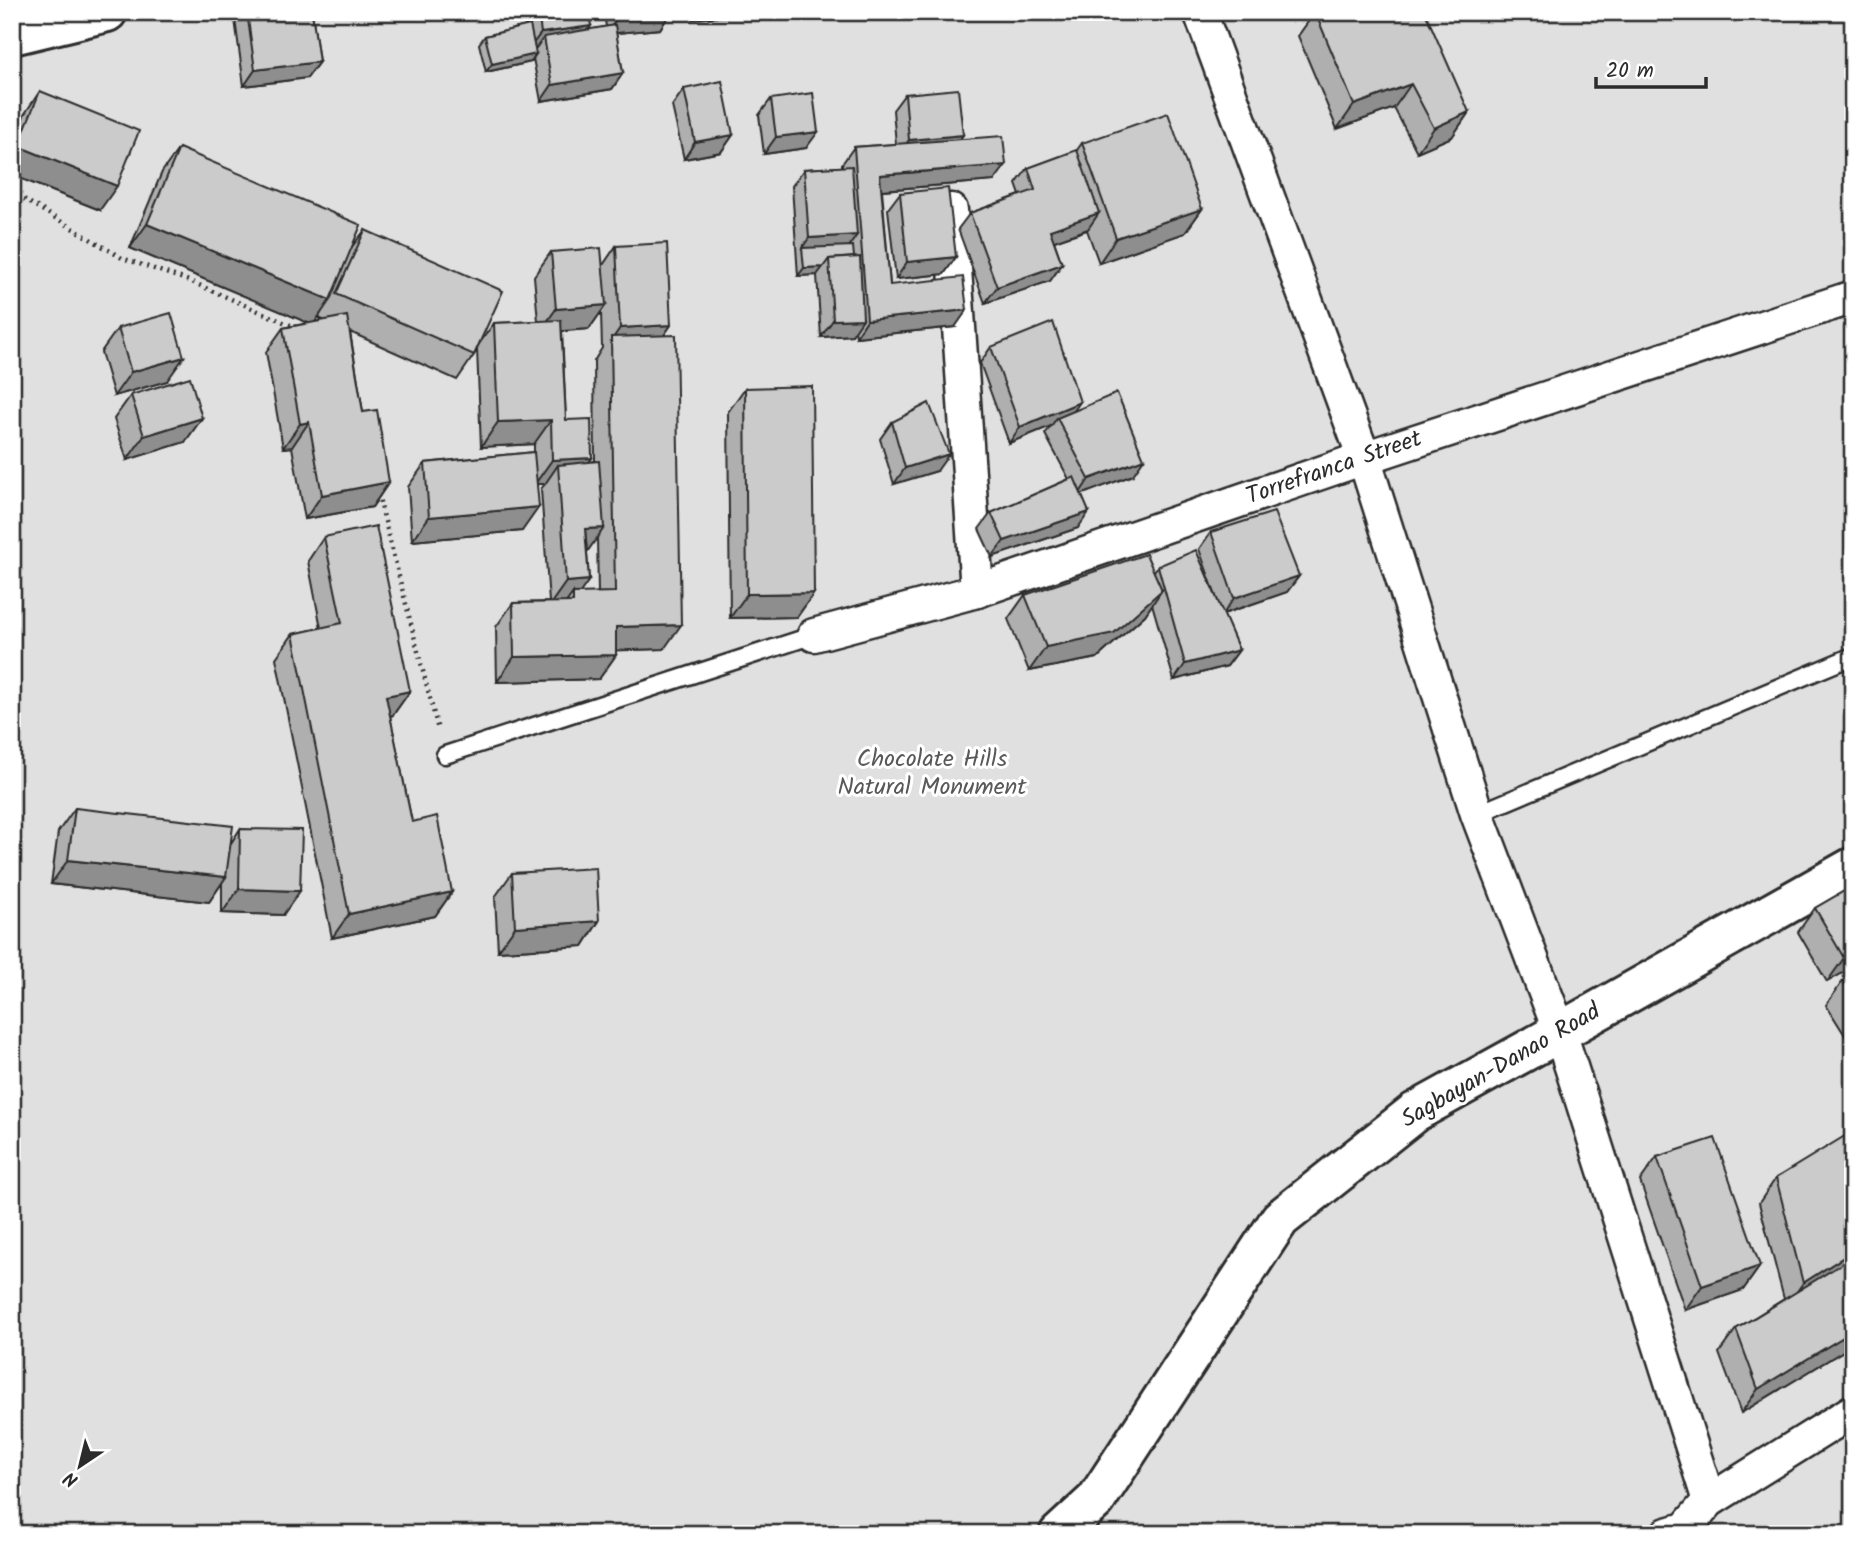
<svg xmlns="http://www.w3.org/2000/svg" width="1865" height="1546" font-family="Kalam,sans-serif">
<rect width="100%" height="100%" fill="#fff"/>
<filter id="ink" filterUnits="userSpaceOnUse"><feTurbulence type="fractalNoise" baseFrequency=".0143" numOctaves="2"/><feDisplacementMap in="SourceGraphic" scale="14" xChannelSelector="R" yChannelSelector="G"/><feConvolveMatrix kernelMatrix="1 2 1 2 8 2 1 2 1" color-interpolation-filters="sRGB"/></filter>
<g filter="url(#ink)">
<rect fill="#e0e0e0" stroke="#868686" stroke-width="2" x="12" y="12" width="1841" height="1522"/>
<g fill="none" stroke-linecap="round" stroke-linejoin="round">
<defs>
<g id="lane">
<polyline points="445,755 814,635"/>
<polyline points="1477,814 1853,656"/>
</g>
<g id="street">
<polyline points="1200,12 1364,458 1477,814 1560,1032 1709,1501"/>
<polyline points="951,210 977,591"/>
<polyline points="814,635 977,591 1364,458 1853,297"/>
<polyline points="1667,1534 1685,1529 1709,1501 1853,1411"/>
</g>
<g id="secondary">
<polyline points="12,35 107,12"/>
<polyline points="1059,1534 1096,1500 1280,1219 1415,1112 1560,1032 1853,867"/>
</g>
</defs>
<use href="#lane" stroke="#2b2b2b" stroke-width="21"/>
<use href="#street" stroke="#2b2b2b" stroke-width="37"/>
<use href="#secondary" stroke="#2b2b2b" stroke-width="44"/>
<g stroke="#2b2b2b" stroke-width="4.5" stroke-dasharray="2 5" stroke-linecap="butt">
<polyline points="12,192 122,258 192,282 295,327"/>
<polyline points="378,494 438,730"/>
</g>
<use href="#lane" stroke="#fff" stroke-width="16"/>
<use href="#street" stroke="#fff" stroke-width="32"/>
<use href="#secondary" stroke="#fff" stroke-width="38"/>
</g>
<g fill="#afafaf" stroke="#2b2b2b" stroke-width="2" fill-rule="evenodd">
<polygon points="234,12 312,12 319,62 307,78 244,86"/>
<polygon points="524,12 589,12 589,30 606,27 604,12 671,12 660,29 616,33 623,73 612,89 541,101 533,58 531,62 486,72 479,44 485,36 526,26"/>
<polygon points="692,12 744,12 743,15 693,19"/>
<polygon points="1315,12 1469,112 1452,137 1417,152 1394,108 1337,129 1298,36"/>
<polygon points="684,89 733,135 721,152 684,159 672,106"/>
<polygon points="40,91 100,210 12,175 12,143 24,115"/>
<polygon points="905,94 960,139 994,181 882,190 890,285 955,327 856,337 855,330 852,335 821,337 817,275 798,276 792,186 804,169 842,167 842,164 854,147 896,144 893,110"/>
<polygon points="771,99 806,148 764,154 759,115"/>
<polygon points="1082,143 1202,209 1185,233 1099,263 1087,230 1054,241 1062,264 1050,281 985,303 958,229 970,213 1020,195 1016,184 1028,168 1077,150"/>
<path d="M179,148L351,248L365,230L479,344L494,323L538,321L534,276L551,252L603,265L616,246L671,325L664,335V649L616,650V655L599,679L497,682L496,627L513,603L549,602L541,489L545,484H537L522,531L412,541L408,487L425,463L534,452V444L481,447L477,349L474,355L457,380L350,332L363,412L389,482L372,507L305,519L292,447L283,448L266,352L283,328L309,323L130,248L162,172ZM321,312L319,318L323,320L315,322ZM601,312L602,348L594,361L595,461L589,462L566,420L562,331L589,329ZM597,537L598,593H579L589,580L587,552Z"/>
<polygon points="900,193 956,257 944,274 896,279 888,209"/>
<polygon points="118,328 167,381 114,396 101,352"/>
<polygon points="991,347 1074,411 1133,475 1082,494 1078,528 992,557 979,529 991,513 1069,479 1045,434 1051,426 1009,443 980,363"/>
<polygon points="745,388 814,593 797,617 730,618 728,412"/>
<polygon points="131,395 202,418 185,442 127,460 114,419"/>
<polygon points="892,422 937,471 894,484 880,439"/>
<polygon points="1211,532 1299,576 1287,592 1223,614 1239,650 1227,666 1174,680 1152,604 1145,615 1097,658 1029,671 1008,619 1025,595 1154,571 1158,566 1217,599 1199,549"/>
<polygon points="324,537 410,691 393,715 390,716 412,822 452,892 435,916 332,938 276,658 293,634 321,628 308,561"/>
<polygon points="75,808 231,843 240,829 283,915 222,913 222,883 209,902 51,884 58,832"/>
<polygon points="512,873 599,921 583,946 498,951 495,897"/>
<polygon points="1853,886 1853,967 1827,982 1798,932 1815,908"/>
<polygon points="1853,975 1853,1048 1826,1005 1843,981"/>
<polygon points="1657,1157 1760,1266 1743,1290 1685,1310 1640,1181"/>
<polygon points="1776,1178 1853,1345 1741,1413 1719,1353 1736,1329 1784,1299 1759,1203"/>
</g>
<g fill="#8e8e8e" stroke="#2b2b2b" stroke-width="2">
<polygon points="671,12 660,29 606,34 618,17"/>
<polygon points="697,12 744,12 743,15 693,19"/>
<polygon points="591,26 580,42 544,37 536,48 529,49 541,33"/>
<polygon points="536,54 531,62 486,72 492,64"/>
<polygon points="319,62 307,78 244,86 255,70"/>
<polygon points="623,73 612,89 541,101 552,85"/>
<polygon points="1411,84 1394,108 1337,129 1354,105"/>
<polygon points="1469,112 1452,137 1417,152 1434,128"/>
<polygon points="818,132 806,148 764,154 776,137"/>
<polygon points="733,135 721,152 684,159 695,142"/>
<polygon points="963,135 951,152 897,156 909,140"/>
<polygon points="18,146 117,186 100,210 12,175 12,155"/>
<polygon points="1006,165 994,181 869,191 880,175"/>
<polygon points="1202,209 1185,233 1099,263 1116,238"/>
<polygon points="1099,213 1088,229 1038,247 1050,230"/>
<polygon points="147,224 330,300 313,325 130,248"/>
<polygon points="857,235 846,251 802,248 809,238"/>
<polygon points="956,257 944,274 896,279 907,262"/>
<polygon points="1062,264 1050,281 985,303 997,287"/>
<polygon points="823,267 817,275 798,276 804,268"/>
<polygon points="606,305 589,329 539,333 556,309"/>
<polygon points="967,310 955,327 856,337 867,320"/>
<polygon points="863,319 852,335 821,337 833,320"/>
<polygon points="671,325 654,350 611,341 620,328"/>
<polygon points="184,357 167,381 114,396 131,372"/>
<polygon points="1080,402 1069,418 1057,418 1051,426 1009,443 1020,427"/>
<polygon points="202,418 185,442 127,460 144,436"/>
<polygon points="551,420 534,444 481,447 498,422"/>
<polygon points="309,422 292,447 283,448 300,424"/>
<polygon points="949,454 937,471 894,484 905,468"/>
<polygon points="592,458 575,482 558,465 545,484 535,484 552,460"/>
<polygon points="1144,459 1133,475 1078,496 1089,479"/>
<polygon points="389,482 372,507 305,519 322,495"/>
<polygon points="539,507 522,531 412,541 429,517"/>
<polygon points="1089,512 1078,528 992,557 1004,541"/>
<polygon points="604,528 587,552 585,529"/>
<polygon points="1299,576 1287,592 1223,614 1234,598"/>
<polygon points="589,580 572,604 573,602 573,593 565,604 549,606 566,582"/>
<polygon points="1162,590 1145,615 1097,658 1029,671 1046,647"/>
<polygon points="814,593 797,617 730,618 747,594"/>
<polygon points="681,625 664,649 599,651 616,627"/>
<polygon points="1239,650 1227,666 1174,680 1185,664"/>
<polygon points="616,655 599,679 497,682 514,657"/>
<polygon points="410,691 393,715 369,720 386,696"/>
<polygon points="68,860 226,877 209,902 51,884"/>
<polygon points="239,889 300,891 283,915 222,913"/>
<polygon points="452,892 435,916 332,938 349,914"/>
<polygon points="599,921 583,946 498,951 515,927"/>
<polygon points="1853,953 1853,967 1827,982 1844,958"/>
<polygon points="1853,1251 1853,1264 1786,1307 1803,1283"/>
<polygon points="1760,1266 1743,1290 1685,1310 1702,1286"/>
<polygon points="1853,1331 1853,1345 1741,1413 1758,1389"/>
</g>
<g fill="#cbcbcb" stroke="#2b2b2b" stroke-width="2">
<polygon points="247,12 312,12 319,62 255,70"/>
<polygon points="538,12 589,12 591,26 541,33"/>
<polygon points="618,12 671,12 618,17"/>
<polygon points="1315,12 1425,12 1469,112 1434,128 1411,84 1354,105"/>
<polygon points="530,25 536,54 492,64 485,36"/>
<polygon points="615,25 623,73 552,85 544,37"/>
<polygon points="722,81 733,135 695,142 684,89"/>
<polygon points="958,89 963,135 909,140 905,94"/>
<polygon points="40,91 139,131 117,186 18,146"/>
<polygon points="813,93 818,132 776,137 771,99"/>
<polygon points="1168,113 1202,209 1116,238 1082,143"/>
<polygon points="1003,136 1006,165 880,175 890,285 963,277 967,310 867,320 854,147"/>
<polygon points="179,148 361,225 330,300 147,224"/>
<polygon points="1077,150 1099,213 1050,230 1062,264 997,287 970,213 1035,190 1028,168"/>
<polygon points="852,166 857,235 809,238 804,169"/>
<polygon points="948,188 956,257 907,262 900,193"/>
<polygon points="365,230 503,291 474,355 336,294"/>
<polygon points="667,243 671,325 620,328 616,246"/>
<polygon points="853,246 854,257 829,259 823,267 804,268 802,248"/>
<polygon points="601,248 606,305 556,309 551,252"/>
<polygon points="860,257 863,319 833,320 829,259"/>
<polygon points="171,313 184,357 131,372 118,328"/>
<polygon points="347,316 363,412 377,410 389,482 322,495 309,422 300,424 283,328"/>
<polygon points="561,320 566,420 591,419 592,458 552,460 551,420 498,422 494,323"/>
<polygon points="1053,322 1080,402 1020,427 991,347"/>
<polygon points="676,335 681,625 616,627 616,655 514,657 513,603 573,602 573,593 615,592 611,337"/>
<polygon points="190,377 202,418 144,436 131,395"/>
<polygon points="812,386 814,593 747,594 745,388"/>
<polygon points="1117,393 1144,459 1089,479 1057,418"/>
<polygon points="929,403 949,454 905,468 892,422"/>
<polygon points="534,452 539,507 429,517 425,463"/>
<polygon points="599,461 604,528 585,529 589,580 566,582 558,465"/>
<polygon points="1074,477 1089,512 1004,541 991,513"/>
<polygon points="1274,512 1299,576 1234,598 1211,532"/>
<polygon points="376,526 410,691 386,696 412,822 437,816 452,892 349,914 293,634 342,623 324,537"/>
<polygon points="1196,550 1239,650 1185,664 1158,566"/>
<polygon points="1146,554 1162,590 1114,633 1046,647 1025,595"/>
<polygon points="75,808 233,826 226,877 68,860"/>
<polygon points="240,829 302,830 300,891 239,889"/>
<polygon points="596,868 599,921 515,927 512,873"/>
<polygon points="1853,886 1853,953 1844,958 1815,908"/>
<polygon points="1853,975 1853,997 1843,981"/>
<polygon points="1853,1131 1853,1251 1803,1283 1776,1178"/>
<polygon points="1715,1138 1760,1266 1702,1286 1657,1157"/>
<polygon points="1853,1257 1853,1331 1758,1389 1736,1329"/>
</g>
</g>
<g text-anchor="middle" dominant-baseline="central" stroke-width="6" stroke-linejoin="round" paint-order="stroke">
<g font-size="24" fill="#2b2b2b" stroke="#fff">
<text transform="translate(1334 468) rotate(-19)">Torrefranca Street</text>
<text transform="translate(1501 1066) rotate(-30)">Sagbayan-Danao Road</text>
</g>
<g font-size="24" fill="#585858" stroke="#fff">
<text x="932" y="759">Chocolate Hills<tspan x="932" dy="28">Natural Monument</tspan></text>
</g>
</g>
<rect width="1865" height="1546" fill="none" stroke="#fff" stroke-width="42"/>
<rect x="21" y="21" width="1823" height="1504" fill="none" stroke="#2b2b2b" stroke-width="2.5" filter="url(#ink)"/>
<g transform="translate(80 1466) rotate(215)" stroke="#ffffff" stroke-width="5" paint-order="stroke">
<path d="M0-5L12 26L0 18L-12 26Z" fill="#2b2b2b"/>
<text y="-10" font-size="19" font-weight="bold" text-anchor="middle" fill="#2b2b2b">N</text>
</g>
<path d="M1596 77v10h110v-10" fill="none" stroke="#2b2b2b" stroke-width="3.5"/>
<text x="1606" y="77" font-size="21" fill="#2b2b2b" stroke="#ffffff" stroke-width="5" paint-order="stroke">20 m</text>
</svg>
